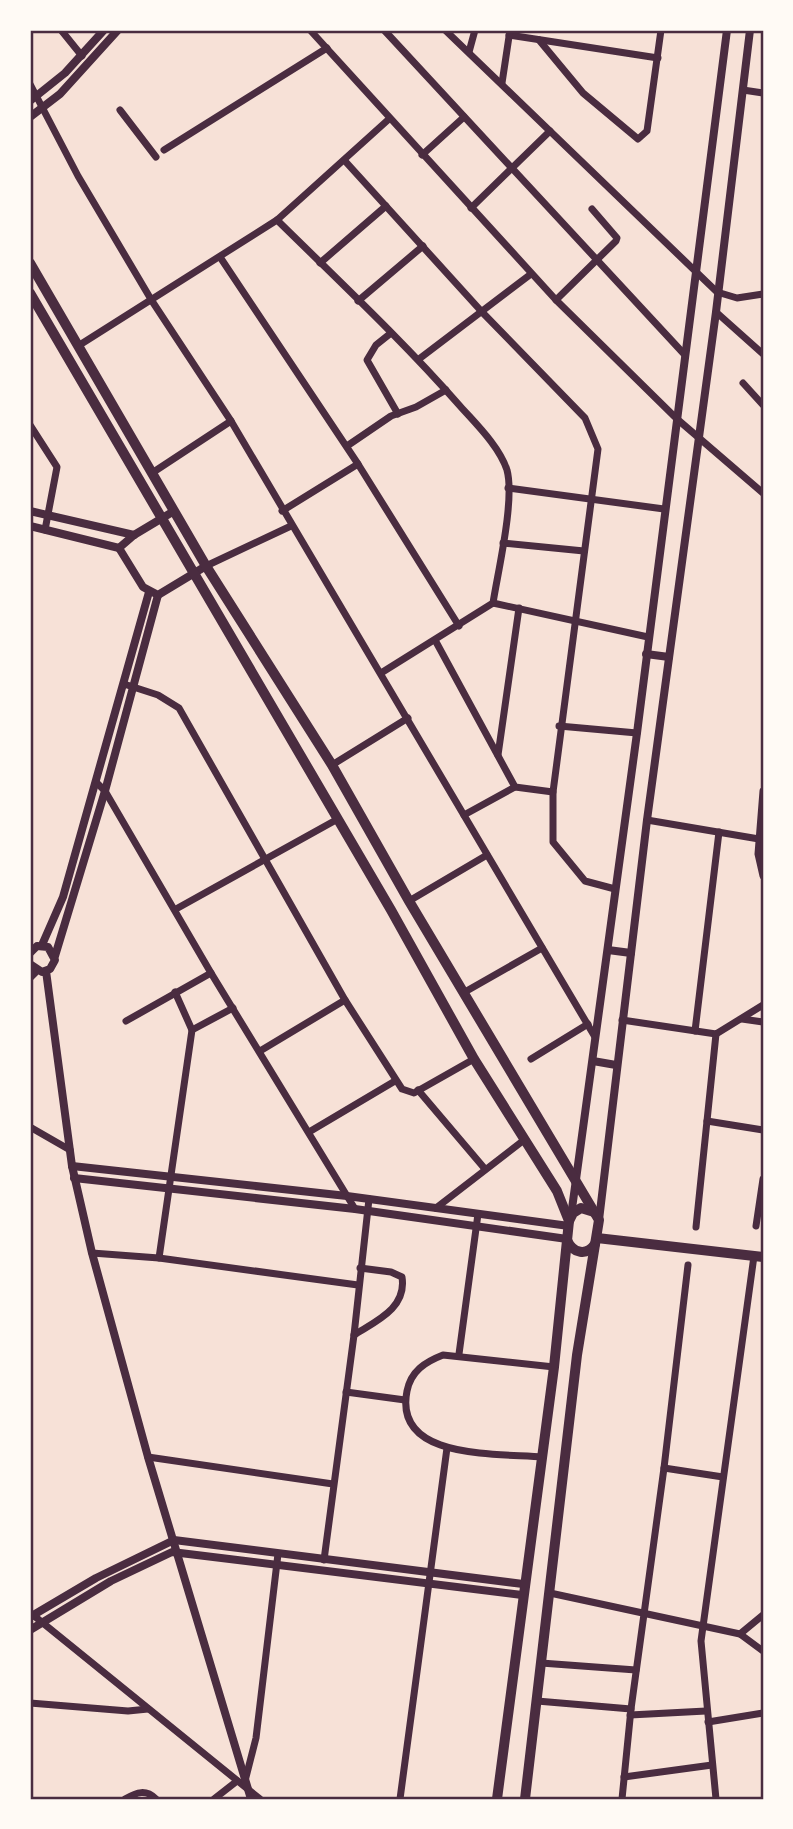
<svg xmlns="http://www.w3.org/2000/svg" width="793" height="1829" font-family="Mulish,sans-serif">
<rect width="100%" height="100%" fill="#f7e1d7"/>
<g fill="none" stroke-linecap="round" stroke-linejoin="round">
<g stroke="#4a2c40" stroke-width="7">
<polyline points="61,30 82,56"/>
<polyline points="310,30 556,300 677,419 763,493"/>
<polyline points="384,30 685,355"/>
<polyline points="445,30 717,292 737,298 763,294"/>
<polyline points="509,35 658,58"/>
<polyline points="539,40 583,93 638,139 647,131 661,30"/>
<polyline points="469,52 475,30"/>
<polyline points="502,83 510,30"/>
<polyline points="30,84 78,176 152,301 231,421 595,1037"/>
<polyline points="743,90 763,93"/>
<polyline points="120,110 156,157"/>
<polyline points="164,150 327,48"/>
<polyline points="422,155 464,117"/>
<polyline points="345,161 482,312 585,418 598,449 553,792 515,787 435,640"/>
<polyline points="471,208 550,131"/>
<path d="M277,220C339,281 403,341 460,406C476,424 499,446 507,470C515,500 498,571 493,603L381,673"/>
<polyline points="220,257 358,464 459,626"/>
<polyline points="320,263 386,206"/>
<polyline points="556,300 616,241 617,238 592,209"/>
<polyline points="358,301 423,246"/>
<polyline points="716,312 763,354"/>
<polyline points="391,333 376,345 367,360 398,414"/>
<polyline points="78,346 277,220 389,119"/>
<polyline points="419,359 531,274"/>
<polyline points="743,383 763,405"/>
<polyline points="30,425 57,467 45,530"/>
<polyline points="347,446 391,416 416,407 446,390"/>
<polyline points="152,473 231,421"/>
<polyline points="508,488 664,509"/>
<polyline points="282,511 358,464"/>
<polyline points="503,543 584,551"/>
<polyline points="206,566 291,526"/>
<polyline points="493,603 648,637"/>
<polyline points="124,684 158,695 179,708 345,1000 402,1089 414,1093 474,1059"/>
<polyline points="559,726 637,733"/>
<polyline points="498,755 519,608"/>
<polyline points="332,765 408,718"/>
<polyline points="96,782 105,791 211,973 355,1209"/>
<polyline points="763,791 758,854 763,876"/>
<polyline points="553,792 553,842 585,881 615,889"/>
<polyline points="464,815 515,787"/>
<polyline points="647,820 759,839"/>
<polyline points="409,901 487,855"/>
<polyline points="176,909 336,820"/>
<polyline points="30,978 37,971"/>
<polyline points="175,992 192,1030"/>
<polyline points="463,993 542,948"/>
<polyline points="742,1019 763,1022"/>
<polyline points="622,1020 716,1034 763,1005"/>
<polyline points="126,1021 211,973"/>
<polyline points="695,1031 719,832"/>
<polyline points="260,1051 345,1000"/>
<polyline points="531,1059 588,1024"/>
<polyline points="418,1090 485,1169"/>
<polyline points="707,1121 763,1130"/>
<polyline points="30,1127 70,1150"/>
<polyline points="309,1132 395,1081"/>
<polyline points="436,1208 524,1140"/>
<polyline points="756,1226 763,1179"/>
<polyline points="696,1227 716,1034"/>
<polyline points="92,1253 159,1258 358,1285"/>
<polyline points="159,1258 192,1030 233,1008"/>
<path d="M354,1335C376,1321 407,1308 402,1277L391,1272L360,1268"/>
<polyline points="459,1354 478,1214"/>
<polyline points="346,1392 405,1400"/>
<polyline points="148,1457 333,1484"/>
<path d="M543,1457C499,1453 393,1461 407,1391C411,1371 425,1362 443,1355L554,1367"/>
<polyline points="664,1468 723,1477"/>
<polyline points="324,1560 354,1335 369,1199"/>
<polyline points="550,1593 740,1634 763,1651"/>
<polyline points="33,1615 260,1799"/>
<polyline points="740,1634 763,1615"/>
<polyline points="541,1663 636,1670"/>
<polyline points="537,1701 631,1709"/>
<polyline points="30,1703 128,1711 148,1709"/>
<polyline points="630,1715 706,1711"/>
<polyline points="708,1722 763,1713"/>
<polyline points="624,1777 712,1765"/>
<polyline points="245,1781 256,1738 278,1554"/>
<path d="M125,1799C137,1792 146,1789 156,1799"/>
<polyline points="214,1799 237,1781"/>
<polyline points="400,1799 447,1448"/>
<polyline points="622,1799 631,1709 664,1468 688,1265"/>
<polyline points="716,1799 701,1641 754,1256"/>
</g>
<g stroke="#4a2c40" stroke-width="8">
<polyline points="30,101 65,73 104,30"/>
<polyline points="30,117 60,94 118,30"/>
<polyline points="30,511 134,535"/>
<polyline points="174,511 134,535 119,548 143,587 158,595 206,566"/>
<polyline points="30,526 119,548"/>
<polyline points="646,654 669,657"/>
<polyline points="42,945 63,897 149,592"/>
<polyline points="608,950 631,953"/>
<polyline points="30,953 37,946 48,947 55,960 50,969 42,972 30,964"/>
<polyline points="55,956 105,791 158,595"/>
<polyline points="46,971 72,1166 92,1253 148,1457 251,1799"/>
<polyline points="593,1061 616,1065"/>
<polyline points="72,1166 347,1196 569,1226"/>
<polyline points="74,1178 355,1209 567,1239"/>
<polyline points="571,1216 637,733 727,30"/>
<polyline points="599,1220 647,820 716,312 750,30"/>
<polyline points="30,1617 96,1578 174,1540 523,1584"/>
<polyline points="30,1630 111,1581 172,1552 522,1595"/>
</g>
<g stroke="#4a2c40" stroke-width="10">
<polyline points="30,263 206,566 332,765 409,901 599,1220 577,1355 525,1799"/>
<polyline points="30,293 391,910 474,1059 557,1191 569,1221"/>
<polyline points="597,1238 763,1257"/>
<path d="M567,1240C573,1254 587,1256 595,1244"/>
<polyline points="497,1799 554,1367 569,1221 573,1213 581,1208 594,1212"/>
</g>
</g>
<rect width="793" height="1829" fill="none" stroke="#fffaf5" stroke-width="63"/>
<rect x="32" y="32" width="730" height="1766" fill="none" stroke="#4a2c40" stroke-width="2.5"/>
</svg>
